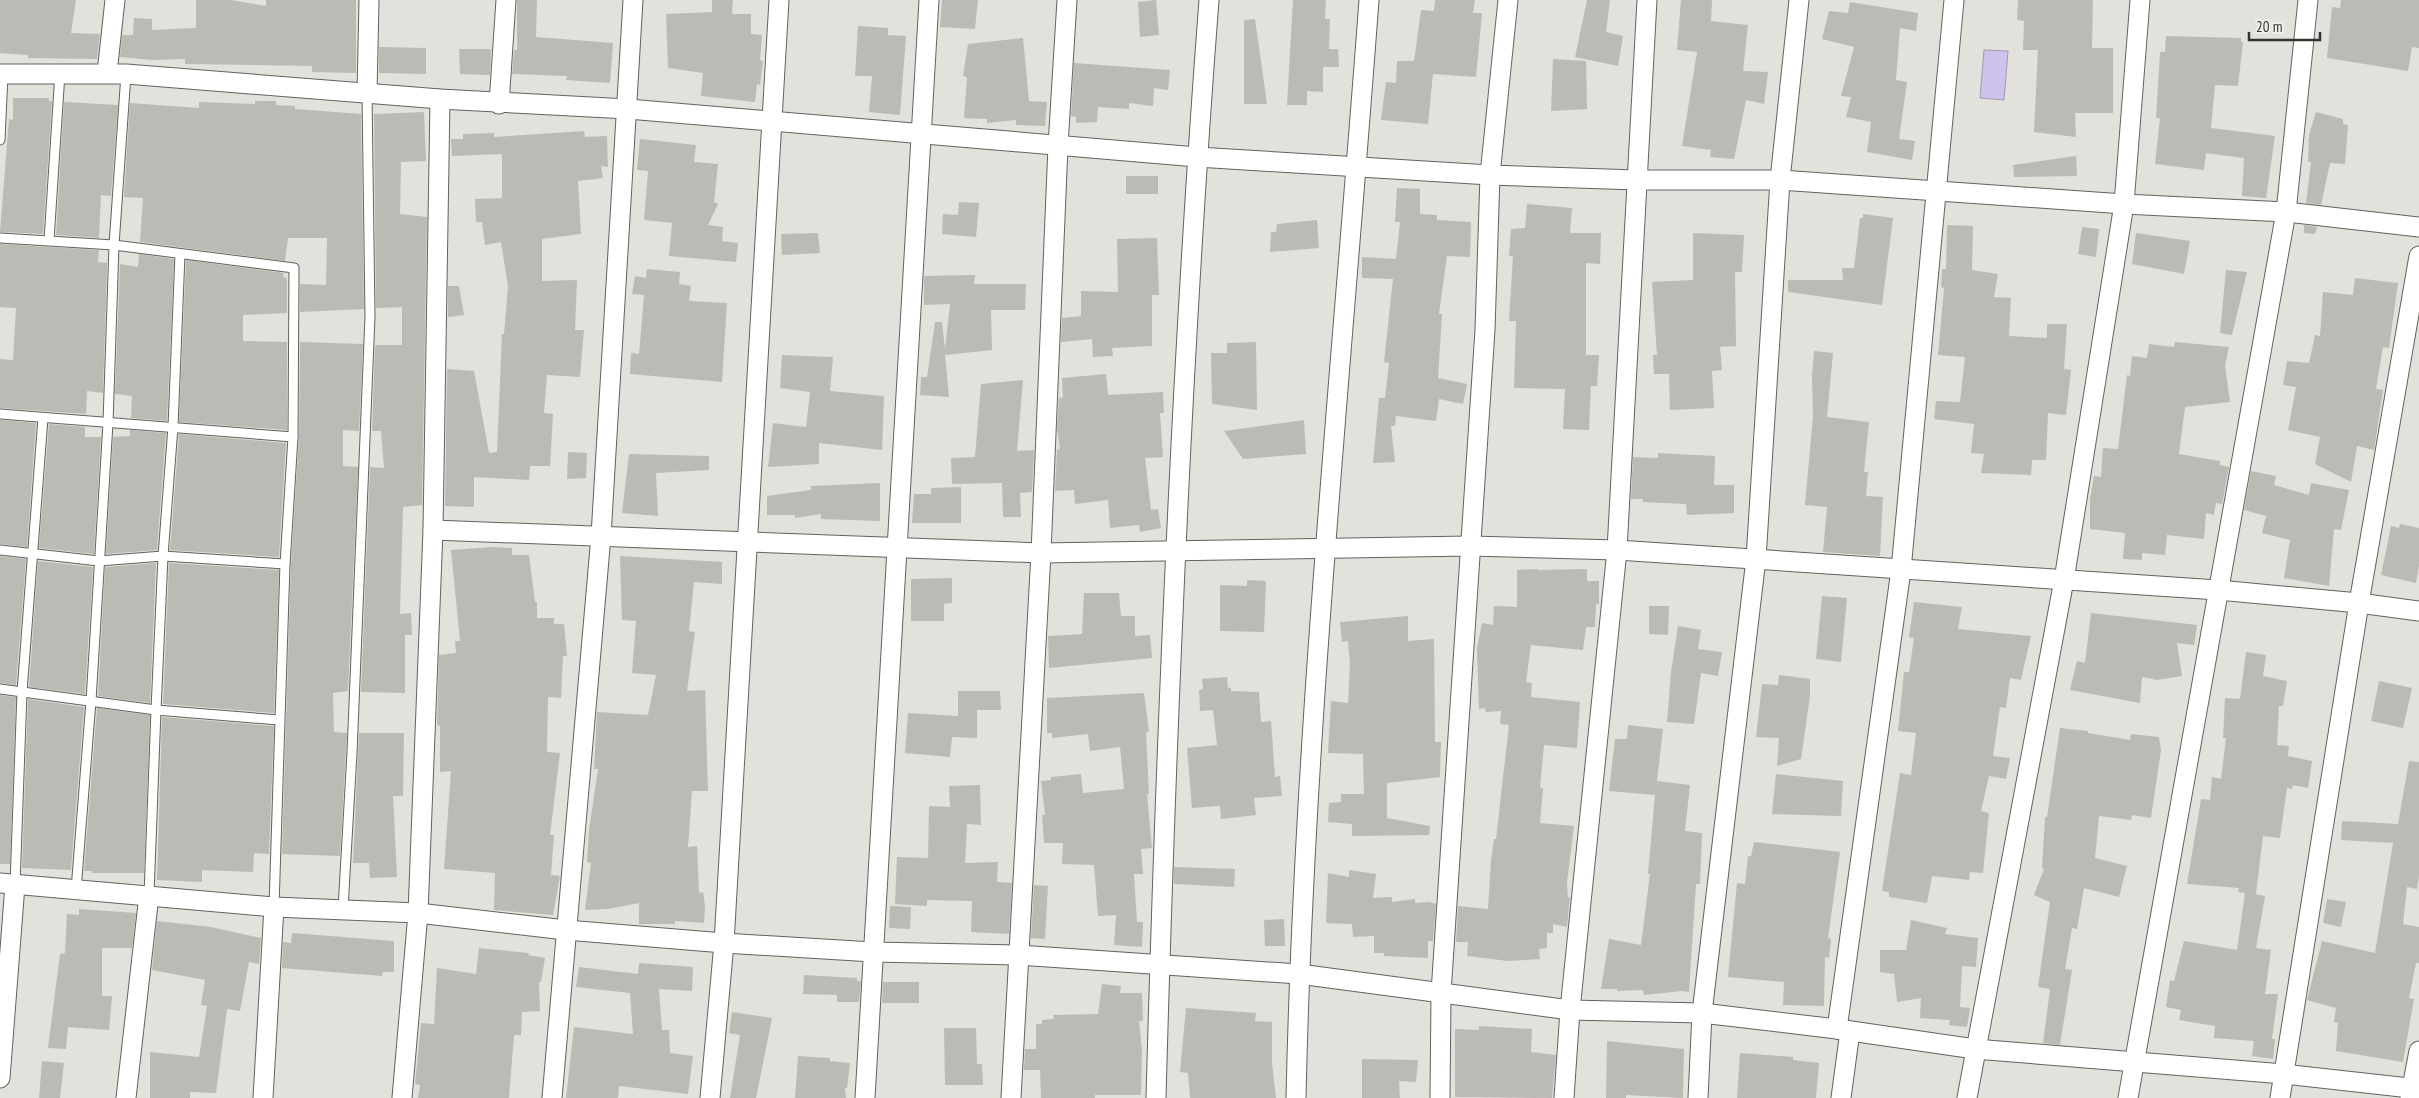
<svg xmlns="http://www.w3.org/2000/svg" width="2419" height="1098" font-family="'PT Sans Narrow',sans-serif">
<rect width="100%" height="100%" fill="#e3e1db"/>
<polygon fill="#cdc3ec" stroke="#9f98b4" points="1984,50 2008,51 2004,100 1980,98"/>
<g fill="#bcbab4">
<polygon points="0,0 76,0 71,33 100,34 97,59 28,58 28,55 0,53"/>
<polygon points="196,0 231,0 266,6 266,0 356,0 356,73 312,72 312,66 185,64 185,59 153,60 120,57 122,35 133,35 134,18 152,19 152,30 196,28"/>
<polygon points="517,0 537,0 536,37 613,43 610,83 566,80 567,76 512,74 514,50 517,50"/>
<polygon points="712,0 733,0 732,14 751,14 751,34 762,35 760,60 763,61 760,85 757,84 755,102 701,96 703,73 668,68 666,14 712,12"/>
<polygon points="942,0 978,0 975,29 940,27"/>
<polygon points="1156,0 1159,35 1140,37 1138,2"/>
<polygon points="1293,0 1326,0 1325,19 1330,19 1329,49 1338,49 1339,67 1323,67 1323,92 1307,91 1307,105 1287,105"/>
<polygon points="1435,0 1475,0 1473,13 1482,13 1476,77 1433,74 1428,124 1381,120 1386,82 1396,83 1397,61 1414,61 1421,10 1434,11"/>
<polygon points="1587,0 1610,0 1606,32 1623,36 1618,66 1575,57"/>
<polygon points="1681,0 1712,0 1711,21 1748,25 1743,71 1768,72 1764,104 1746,100 1734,159 1710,157 1711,150 1682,146 1697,52 1677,50"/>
<polygon points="2018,0 2093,0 2092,48 2113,48 2113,113 2075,113 2076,137 2034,132 2038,50 2023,50 2024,21 2017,20"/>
<polygon points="2341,0 2419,0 2419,48 2412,47 2408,71 2327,58 2332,7 2340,8"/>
<polygon points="1850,2 1918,13 1916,31 1900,28 1896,80 1907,82 1899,139 1915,141 1912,160 1867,152 1871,122 1846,117 1851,97 1841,96 1854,47 1822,39 1829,11 1848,13"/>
<polygon points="1255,19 1267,104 1244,104 1244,20"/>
<polygon points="858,26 888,28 888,35 906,36 900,115 869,112 872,76 855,76"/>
<polygon points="2166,36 2241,38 2241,42 2243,42 2238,86 2215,85 2211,128 2275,136 2266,198 2242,196 2244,158 2206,153 2204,170 2155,164 2160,118 2156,118 2160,52 2165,52"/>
<polygon points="1023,38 1029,101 1047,102 1045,126 1016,125 1016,120 987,123 987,119 964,118 967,77 963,76 968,44"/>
<polygon points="379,47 426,48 426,74 379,73"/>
<polygon points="459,49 491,49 490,75 460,74"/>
<polygon points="1553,59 1586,61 1587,109 1551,111"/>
<polygon points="1074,63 1170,70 1168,90 1154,88 1153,106 1129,103 1129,109 1098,107 1097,122 1076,123 1076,117 1071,116"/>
<polygon points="13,98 49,98 49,101 52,101 43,234 0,232 9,119 13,120"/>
<polygon points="255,101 276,101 276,105 295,106 295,109 361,114 364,309 300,312 300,284 326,285 327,238 288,238 285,261 140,242 143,198 124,197 130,103 199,108 199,102 255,104"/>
<polygon points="64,102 118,105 111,196 101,195 99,238 56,235"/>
<polygon points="424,112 426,161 401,162 400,214 427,217 422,505 403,507 400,614 411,613 412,635 405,635 405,693 361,692 370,467 384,468 381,431 372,431 375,345 402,345 402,307 376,308 374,114"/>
<polygon points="2316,112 2343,119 2343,124 2348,125 2345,164 2330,163 2321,205 2306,203 2311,162 2308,162 2309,135"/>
<polygon points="584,131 585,137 607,136 608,167 601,166 603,178 578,181 581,234 542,239 542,281 577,280 575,330 584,330 580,377 547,375 544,413 553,414 550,466 530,466 529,480 474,477 474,507 445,506 447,369 474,371 489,453 497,452 502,334 504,334 508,286 501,242 485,245 482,222 476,222 475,199 502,198 502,154 452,156 451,139 463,139 463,134 494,133 494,137"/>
<polygon points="640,139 696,145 694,162 718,164 714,202 718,204 708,225 723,227 722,241 738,243 736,262 669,256 672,223 644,220 648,171 637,170"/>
<polygon points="2076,156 2077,176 2014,177 2013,165"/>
<rect x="1126" y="176" width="32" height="18"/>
<polygon points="1397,188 1420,189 1420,214 1437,215 1437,220 1471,222 1470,257 1447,256 1439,314 1442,314 1438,378 1467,384 1463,404 1439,399 1436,421 1396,416 1395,426 1391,426 1395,462 1373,463 1379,398 1385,398 1389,363 1384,362 1393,279 1362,278 1362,257 1396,259 1400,222 1395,222"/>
<polygon points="959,202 979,203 976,237 942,234 943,214 958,215"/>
<polygon points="1527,204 1572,208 1570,233 1601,233 1600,264 1586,263 1586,355 1599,355 1597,386 1591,386 1589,430 1563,429 1565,389 1514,388 1516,321 1509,321 1513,256 1509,256 1511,229 1525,228"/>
<polygon points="1863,214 1893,218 1882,305 1788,292 1788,280 1843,280 1842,268 1854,268 1860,218 1863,218"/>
<polygon points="1317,220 1319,248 1270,252 1271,232 1276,232 1277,224"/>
<polygon points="1947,225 1973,226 1972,270 1998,274 1994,297 2011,298 2009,336 2047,338 2047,324 2067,324 2064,369 2071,370 2066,415 2048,413 2046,460 2032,460 2031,475 1981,473 1984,454 1971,453 1974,424 1934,419 1936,401 1960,402 1965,357 1938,355 1944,288 1941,287 1942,269 1946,269"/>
<polygon points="2304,225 2317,227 2315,234 2304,233"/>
<polygon points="2082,227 2099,229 2096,257 2078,254"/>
<polygon points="818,233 820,253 782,255 781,234"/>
<polygon points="1693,233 1744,235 1742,272 1735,272 1736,346 1720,347 1722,370 1712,371 1714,408 1670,410 1669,374 1654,374 1653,355 1657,355 1652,282 1693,280"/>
<polygon points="2136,233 2190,241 2184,274 2132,264"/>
<polygon points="1157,238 1159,295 1152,295 1152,346 1112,348 1113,356 1093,357 1092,339 1061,342 1062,318 1081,316 1081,291 1118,292 1117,239"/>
<polygon points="0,244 99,250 98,262 107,263 103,393 87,391 86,414 0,408 0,359 13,360 16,308 0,307"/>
<polygon points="139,254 174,259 167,421 131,418 132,396 115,394 120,264 138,267"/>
<polygon points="186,260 284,273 283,277 287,278 287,313 243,315 243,341 287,342 287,430 179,422"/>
<polygon points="647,269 680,272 679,284 691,286 689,301 727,303 722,382 630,374 631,353 639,354 644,295 632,294 635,276 646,278"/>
<polygon points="2226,270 2247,272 2232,335 2220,333"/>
<polygon points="975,275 974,284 1026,284 1025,310 991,310 992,350 945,355 949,397 920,395 921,377 927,377 935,322 942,322 945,349 950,304 924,305 924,276"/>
<polygon points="2355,278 2398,283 2389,348 2383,347 2376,389 2383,390 2374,450 2357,446 2351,482 2315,464 2320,437 2288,430 2296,387 2283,385 2287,361 2309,363 2315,335 2320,336 2323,292 2353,295"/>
<polygon points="448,286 459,286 464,315 448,317"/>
<polygon points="300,342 363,344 359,431 343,430 343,466 358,467 348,691 333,693 334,732 347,733 340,856 282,854 291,564 299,437"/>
<polygon points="1256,342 1257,410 1212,404 1211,353 1227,353 1227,343"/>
<polygon points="2175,342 2229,347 2225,366 2230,402 2185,407 2179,454 2220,461 2220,465 2229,467 2222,504 2216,503 2214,515 2206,513 2204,539 2167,535 2165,555 2142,553 2142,560 2123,559 2125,533 2090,529 2090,499 2094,476 2101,477 2103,448 2118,449 2127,375 2130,376 2132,356 2147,358 2149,344 2174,347"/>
<polygon points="1814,351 1833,353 1827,417 1869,422 1864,472 1868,472 1866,496 1883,497 1880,556 1823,552 1827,507 1805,505 1813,416 1812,376"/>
<polygon points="782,355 833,357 830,391 884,396 882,450 819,443 819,464 768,467 773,423 806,427 810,392 780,388"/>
<polygon points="1106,374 1108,395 1163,392 1164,413 1160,413 1163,457 1145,458 1151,510 1158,509 1161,528 1140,532 1139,525 1110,528 1108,500 1075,504 1074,490 1055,491 1057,450 1060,449 1057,429 1059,398 1063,397 1062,378"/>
<polygon points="1023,380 1017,451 1034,450 1032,492 1020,493 1021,517 1003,517 1002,483 952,484 951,458 975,457 981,384"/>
<polygon points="0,420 36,423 27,547 0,544"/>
<polygon points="1304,420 1306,454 1243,459 1224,431"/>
<polygon points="49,424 85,427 85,437 101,437 94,554 39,548"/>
<polygon points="130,430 166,433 157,550 106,554 113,437 130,436"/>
<polygon points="179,434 286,443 279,557 170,550"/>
<polygon points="568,452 587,453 586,478 567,479"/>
<polygon points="1658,453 1715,456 1714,485 1734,485 1734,513 1687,515 1686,504 1643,502 1643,499 1631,499 1633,457 1658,458"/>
<polygon points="629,454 709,456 709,470 656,473 658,516 622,513"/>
<polygon points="2251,471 2276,476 2274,485 2309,495 2311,483 2349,490 2341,530 2334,529 2329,586 2284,578 2290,540 2262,533 2266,516 2244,510"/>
<polygon points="880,483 880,521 821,519 821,514 795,518 795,515 767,515 767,496 811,490 811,486"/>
<polygon points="961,487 961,523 912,523 914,494 931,494 931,488"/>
<polygon points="2400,524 2419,528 2419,565 2416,583 2381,575 2391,526 2399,528"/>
<polygon points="493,547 512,548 512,555 529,555 535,602 537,602 537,618 554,618 554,624 564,624 567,656 563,656 561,698 548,697 547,752 560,753 550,835 554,835 551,875 560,876 553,915 494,910 495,873 444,869 451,771 440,772 440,726 437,725 439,655 456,653 455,641 460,641 451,550"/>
<polygon points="0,556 26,559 16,685 0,683"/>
<polygon points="620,556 722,562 722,584 694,582 689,631 695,632 687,691 705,690 708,791 692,791 688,847 697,846 699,893 703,892 705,906 704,923 675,921 675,924 639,924 639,903 608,909 585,910 591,863 587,862 589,830 598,769 594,769 597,712 648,715 656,675 632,673 636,621 622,620"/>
<polygon points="38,561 93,567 85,694 29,687"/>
<polygon points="156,563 150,703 98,696 105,567"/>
<polygon points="169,563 279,570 274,713 163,704"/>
<polygon points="1538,569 1538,570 1587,569 1587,581 1599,581 1599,604 1596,604 1595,627 1586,627 1583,650 1531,645 1526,682 1532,683 1531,697 1580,702 1577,748 1544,745 1540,788 1543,788 1540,823 1574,826 1567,882 1568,898 1570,897 1567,927 1553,924 1553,933 1547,933 1547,948 1539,949 1540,959 1508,961 1467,956 1468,942 1456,942 1458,906 1488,909 1491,860 1494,839 1496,839 1509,725 1500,724 1501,711 1486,712 1485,708 1479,709 1477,648 1482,623 1493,625 1494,606 1517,607 1517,570"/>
<polygon points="952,578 952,603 944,604 944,621 911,621 911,579"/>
<polygon points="1247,580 1266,581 1264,632 1220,631 1220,585 1247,586"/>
<polygon points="1084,593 1119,593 1121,616 1135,616 1135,636 1150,635 1152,658 1049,668 1048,636 1082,634"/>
<polygon points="1822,596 1847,598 1841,662 1816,659"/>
<polygon points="1914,602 1962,607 1958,629 2031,636 2021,680 2010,678 2006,708 2000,707 1993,756 2010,758 2006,779 1989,776 1981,811 1989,813 1983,873 1970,872 1969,880 1932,876 1927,903 1889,897 1889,892 1882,891 1900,773 1911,775 1916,733 1898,731 1904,672 1909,672 1914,638 1909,637"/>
<polygon points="1649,606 1669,606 1668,635 1649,634"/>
<polygon points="2091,613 2197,625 2194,645 2177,643 2182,676 2157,680 2142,677 2140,703 2070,690 2077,661 2085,663"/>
<polygon points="1408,616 1408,641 1434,639 1435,742 1441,742 1440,777 1387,783 1387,818 1430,826 1429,835 1352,836 1352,824 1328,822 1329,803 1341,802 1341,794 1364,794 1363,754 1328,753 1331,701 1348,703 1350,665 1348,641 1342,642 1340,622"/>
<polygon points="1678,626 1701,630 1698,649 1722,652 1718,676 1701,673 1694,724 1667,722 1671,672"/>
<polygon points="2246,652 2266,655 2263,676 2287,681 2283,706 2279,706 2277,745 2289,746 2288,756 2312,761 2308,788 2293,785 2292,789 2287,788 2280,838 2263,836 2256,894 2249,893 2265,896 2256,948 2271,950 2265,994 2278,994 2272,1039 2275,1039 2273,1059 2252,1056 2254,1041 2214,1038 2215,1026 2179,1020 2181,1010 2166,1007 2170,980 2174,981 2184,941 2237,950 2245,893 2238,892 2239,888 2187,884 2201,799 2210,800 2212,777 2221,779 2226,738 2223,738 2225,698 2240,699"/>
<polygon points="1779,675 1810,679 1810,696 1801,759 1777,766 1779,738 1756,737 1762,684 1778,685"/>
<polygon points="1227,677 1228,688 1231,688 1231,691 1259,692 1261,722 1271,721 1275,777 1280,776 1282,796 1254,798 1256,815 1221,819 1220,806 1192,808 1187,748 1217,745 1213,710 1200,711 1199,690 1203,689 1202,679"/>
<polygon points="2379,681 2412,688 2403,728 2371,721"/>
<polygon points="958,691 1000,691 1001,710 977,710 977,738 952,737 950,757 905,753 908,713 958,716"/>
<polygon points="1144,693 1149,732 1146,732 1149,794 1147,794 1152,848 1141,849 1143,874 1134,874 1137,922 1143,922 1142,947 1114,945 1116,915 1098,916 1094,865 1062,864 1063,843 1044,843 1042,815 1045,815 1041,781 1051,780 1051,777 1081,774 1083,793 1124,789 1120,747 1090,751 1088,734 1052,738 1052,733 1047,733 1047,698"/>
<polygon points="0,695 16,697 10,864 0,864"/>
<polygon points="28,699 84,707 71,870 22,868"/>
<polygon points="97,708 150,715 144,873 92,873 92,871 84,871"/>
<polygon points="162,717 274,726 269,854 254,853 253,872 202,870 202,882 157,880"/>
<polygon points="1628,725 1663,729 1657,781 1690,785 1685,831 1702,833 1700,884 1696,884 1689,992 1682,991 1644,995 1643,990 1617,991 1617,989 1601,989 1609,939 1641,945 1650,874 1648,874 1655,795 1609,791 1615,739 1627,739"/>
<polygon points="2060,728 2088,731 2088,733 2130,740 2131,734 2159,737 2161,750 2151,818 2132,815 2131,820 2099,816 2095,858 2127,866 2119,897 2084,888 2077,929 2072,928 2065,969 2072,970 2060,1045 2043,1043 2050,989 2038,987 2050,902 2034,895 2044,869 2042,868 2045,817 2047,817"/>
<polygon points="359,733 404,733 403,796 393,796 397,877 370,878 369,863 353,863"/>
<polygon points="2409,761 2419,762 2419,875 2417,889 2407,887 2403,924 2419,927 2419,963 2416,963 2409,998 2414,999 2403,1062 2336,1051 2338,1023 2334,1022 2336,1008 2307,1000 2322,941 2375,953 2393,843 2341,840 2342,821 2398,824"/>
<polygon points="1776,774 1843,781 1841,816 1772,814"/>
<polygon points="980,785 981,825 967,824 965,863 998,862 997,882 1012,883 1009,934 971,932 972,901 927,900 927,906 895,904 897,857 928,858 929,806 950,807 949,786"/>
<polygon points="1754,842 1840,852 1828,938 1831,939 1829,958 1825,957 1824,1006 1783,1005 1784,982 1728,977 1737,883 1745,884 1748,856 1751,856"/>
<polygon points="1174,867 1235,869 1234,887 1174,884"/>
<polygon points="1349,870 1376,874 1373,898 1392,897 1392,902 1415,899 1415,903 1429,902 1436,904 1433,941 1428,941 1428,958 1384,956 1384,953 1374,953 1374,936 1353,937 1352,924 1326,923 1328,873 1349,877"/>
<polygon points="1034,885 1048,886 1045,939 1031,938"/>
<polygon points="2327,899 2346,902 2341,927 2323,923"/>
<polygon points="890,906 911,907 910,929 889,928"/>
<polygon points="79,909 136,913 132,948 102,948 102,996 112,996 109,1030 68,1027 66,1049 48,1048 60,954 65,953 67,914 79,915"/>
<polygon points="1284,919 1285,946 1265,946 1264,920"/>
<polygon points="1911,920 1947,928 1945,934 1978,938 1976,967 1962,966 1960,1007 1970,1008 1967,1027 1949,1025 1950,1020 1920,1018 1921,998 1897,1002 1894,974 1880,972 1880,950 1906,950"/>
<polygon points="157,921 211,927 261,938 259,964 249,962 240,1011 227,1009 216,1093 190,1092 190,1098 150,1098 150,1052 199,1057 207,1006 201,1005 205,980 152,970"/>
<polygon points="292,933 394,941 394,972 383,972 382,976 282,968 283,942 291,943"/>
<polygon points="479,948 529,953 528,955 545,958 541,982 539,982 540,1011 522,1012 521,1035 514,1035 509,1098 418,1098 420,1085 415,1084 421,1023 434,1024 437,968 476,974"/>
<polygon points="639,963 693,967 692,991 659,989 662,1030 669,1030 670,1053 693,1056 688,1094 619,1086 618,1098 566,1098 574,1027 633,1034 630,993 576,987 579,967 638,974"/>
<polygon points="804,975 857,978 857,981 861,981 859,1002 837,1002 837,995 803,994"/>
<polygon points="883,982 919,982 919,1003 882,1003"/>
<polygon points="1102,984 1121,986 1120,993 1142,993 1143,1021 1139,1021 1142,1050 1141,1095 1095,1095 1095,1098 1041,1098 1040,1070 1024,1070 1025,1049 1036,1049 1036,1024 1042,1024 1042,1020 1054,1019 1053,1015 1098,1014"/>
<polygon points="1186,1008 1256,1013 1255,1021 1272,1022 1272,1063 1276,1098 1190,1098 1188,1073 1180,1072"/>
<polygon points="732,1012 772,1018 756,1098 730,1098 740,1035 729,1033"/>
<polygon points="1479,1026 1532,1029 1531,1052 1556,1055 1552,1098 1455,1097 1455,1029 1479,1030"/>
<polygon points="944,1028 976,1028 977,1064 982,1064 983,1085 945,1085"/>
<polygon points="1607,1041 1684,1049 1683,1098 1626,1095 1626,1098 1606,1098"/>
<polygon points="1740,1053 1793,1057 1793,1060 1819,1063 1816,1098 1737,1098"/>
<polygon points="798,1056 830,1058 830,1061 850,1063 847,1088 845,1088 846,1098 795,1098"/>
<polygon points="1362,1059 1418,1060 1416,1082 1399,1081 1400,1098 1362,1098"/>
<polygon points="42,1061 64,1063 60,1098 39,1098"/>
</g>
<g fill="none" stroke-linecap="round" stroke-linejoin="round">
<defs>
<g id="service">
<polyline points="0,140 3,74"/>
<polyline points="0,238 114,245 294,268 293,437 285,564 274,907"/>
<polyline points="49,240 60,73"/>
<polyline points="0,414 293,437"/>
<polyline points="0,550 99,561 163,556 285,564"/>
<polyline points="0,689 156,710 279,720"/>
<polyline points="15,885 22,692 43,418"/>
<polyline points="76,890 91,701 108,423 114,245 126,74"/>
<polyline points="149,895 156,710 163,556 173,427 180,254"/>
<polyline points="343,909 352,753 370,316 367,93"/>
</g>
<g id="minor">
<polyline points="107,73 115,0"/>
<polyline points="0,74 126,74 440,99 628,109 1197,157 1490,175 1637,180 1780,180 2124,204 2286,212 2419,227"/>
<polyline points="367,93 369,0"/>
<polyline points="499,104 506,0"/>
<polyline points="433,530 1041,553 1470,546 1617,550 2218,590 2359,603 2419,611"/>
<polyline points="0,883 274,907 418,913 566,930 724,943 873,952 1018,955 1299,974 1570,1010 1702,1013 1837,1029 1975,1049 2284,1074 2419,1089"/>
<polyline points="1837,1029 1901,570 1954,0"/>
<polyline points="0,1078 15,885"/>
<polyline points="126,1098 149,895"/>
<polyline points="263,1098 274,907"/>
<polyline points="402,1098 418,913 433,530 440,99"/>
<polyline points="552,1098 601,536 633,0"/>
<polyline points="710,1098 724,943 779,0"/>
<polyline points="865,1098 929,0"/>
<polyline points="1011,1098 1041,553 1058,146 1067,0"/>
<path d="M1156,1098C1166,732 1181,365 1209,0"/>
<path d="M1296,1098C1304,731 1342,366 1369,0"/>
<polyline points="1440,1098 1441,993 1485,330 1490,175 1508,0"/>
<polyline points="1564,1098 1570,1010 1617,550 1647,0"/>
<polyline points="1698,1098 1702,1013 1756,559 1780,180 1799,0"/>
<polyline points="1841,1098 1850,1031"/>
<polyline points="1967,1098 2064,580 2124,204 2140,0"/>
<polyline points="2128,1098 2286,212 2308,0"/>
<polyline points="2280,1098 2359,603 2419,256"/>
<polyline points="2410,1098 2419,1051"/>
</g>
</defs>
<use href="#service" stroke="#64625d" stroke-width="11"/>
<use href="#minor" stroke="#64625d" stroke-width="21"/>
<use href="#service" stroke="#fff" stroke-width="9"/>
<use href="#minor" stroke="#fff" stroke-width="19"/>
</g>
<path d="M2249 32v8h71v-8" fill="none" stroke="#333330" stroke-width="2.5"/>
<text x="2256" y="32" font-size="15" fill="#333330" stroke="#f0eee8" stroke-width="4" paint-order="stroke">20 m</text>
</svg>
